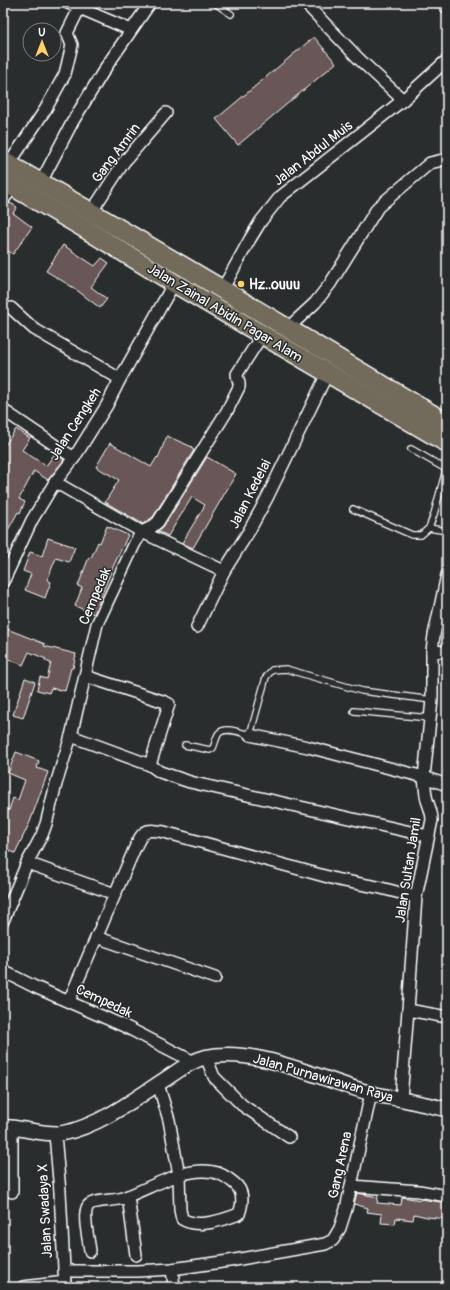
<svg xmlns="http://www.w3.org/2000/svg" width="450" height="1290" font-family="Pangolin,sans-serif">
<rect width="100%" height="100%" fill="#2a2d2e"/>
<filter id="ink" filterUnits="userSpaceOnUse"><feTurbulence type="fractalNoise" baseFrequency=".025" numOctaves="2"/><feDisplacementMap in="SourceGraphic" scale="8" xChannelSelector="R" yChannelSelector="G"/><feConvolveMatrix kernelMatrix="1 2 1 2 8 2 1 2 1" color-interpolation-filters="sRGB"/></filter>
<g filter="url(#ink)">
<g fill="#695657" stroke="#fff">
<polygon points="314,37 336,63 238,145 216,119"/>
<polygon points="10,203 17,207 13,213 32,227 13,254 3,248 3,207 6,206"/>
<polygon points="63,245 95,266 102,258 109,263 91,287 107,299 100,308 74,288 46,271"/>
<polygon points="16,429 30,438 22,450 46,466 55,453 64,460 48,480 34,471 19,499 25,502 20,513 18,512 3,539 3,448"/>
<polygon points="167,436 192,447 191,448 194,450 153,517 143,524 105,502 119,480 96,467 110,443 151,467 157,457 158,458"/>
<polygon points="207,457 236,474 193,548 182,543 205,505 192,497 168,536 158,531 164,526"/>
<polygon points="107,526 128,535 113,567 94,614 75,606 82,588 78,586 89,557 91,558 98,542 100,543"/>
<polygon points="48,538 75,547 69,562 56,558 47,580 51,582 45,598 25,590 31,574 23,571 30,552 42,556"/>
<polygon points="7,629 45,644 44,646 76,654 73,668 71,668 65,691 51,688 49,693 37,690 40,677 47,679 51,663 45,661 46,659 29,652 23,665 3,657 3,639"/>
<polygon points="25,678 35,682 23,718 13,715"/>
<polygon points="16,752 39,761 37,768 48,772 30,822 15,853 3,848 3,819 7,809 9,810 13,798 18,800 25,780 8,773"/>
<polygon points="357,1193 378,1197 377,1203 401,1205 402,1197 421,1200 421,1199 447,1203 447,1219 427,1217 414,1214 413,1220 396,1218 395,1224 381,1223 382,1214 367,1212 368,1208 354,1204"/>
</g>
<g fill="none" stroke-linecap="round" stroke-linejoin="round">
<defs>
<g id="service">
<polyline points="215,3 231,14"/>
<polyline points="411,449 446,469"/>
<polyline points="447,466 434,514 429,528 447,531"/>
<polyline points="353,509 412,535 421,535 429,528"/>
<polyline points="3,560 12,565"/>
<polyline points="354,711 430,718"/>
<path d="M185,745L210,750L213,748C215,744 216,737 219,733C226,726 242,733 250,735L266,677L272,670L286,669L362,691L432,700"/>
</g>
<g id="minor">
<polyline points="68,3 131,30"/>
<polyline points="305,3 359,59 403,100"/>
<polyline points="443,3 447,8"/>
<polyline points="9,164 45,110 65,74 72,45 67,33 80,7"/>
<polyline points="41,182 73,121 106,67 150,3"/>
<polyline points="3,200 13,187"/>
<polyline points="92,211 124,162 166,113"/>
<polyline points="222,290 250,239 261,221 280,197 403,100 447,60"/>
<polyline points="11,308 34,329 120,379"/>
<polyline points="287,329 315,303 330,284 378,207 430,163 447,159"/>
<polyline points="3,410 74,458"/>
<polyline points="55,482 142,532 224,571"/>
<polyline points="3,582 32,520 55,482 74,458 107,405 120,379 174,283"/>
<polyline points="197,627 224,571 249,531 267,498 327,374"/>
<polyline points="432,651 447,652"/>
<polyline points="85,676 165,702 169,704 150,765"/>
<polyline points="250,735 308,747 424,777 447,785"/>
<polyline points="71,736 150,765 160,772 190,782 428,836"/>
<polyline points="27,863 115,894"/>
<path d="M3,921L27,863L42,835L46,824L56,784L71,736L97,624L135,543L142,532L152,527L158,522L227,411L239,387C240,382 237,379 237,374L262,335"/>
<polyline points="96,937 215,978"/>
<polyline points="3,971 35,987 124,1026 192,1061"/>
<path d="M69,1001L134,850C143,831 143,828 164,832L339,880L377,887L416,897"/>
<polyline points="408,1010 447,1017"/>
<polyline points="206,1057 214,1077 242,1105 289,1137"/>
<path d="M401,1099L408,1010L416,897L432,820C432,812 429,807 427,800C425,793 425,785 424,777L432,700V651L434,635L447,575"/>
<polyline points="12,1127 12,1192"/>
<polyline points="55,1134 60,1192 65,1287"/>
<polyline points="351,1186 419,1191 447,1196"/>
<polyline points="128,1196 136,1255"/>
<path d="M90,1251C89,1241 82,1214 88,1206C92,1200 115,1201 123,1198C149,1189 184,1166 213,1172C221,1173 228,1178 234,1183C244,1191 243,1203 239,1214C223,1220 198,1229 182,1219L180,1210L179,1175L169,1120L158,1084"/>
<polyline points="172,1269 174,1287"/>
<polyline points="64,1271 137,1271 172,1269 229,1261 325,1244 333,1240 340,1228 346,1209 371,1093"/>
<polyline points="23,1287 65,1282"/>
</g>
<path id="tertiary" d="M3,1127C22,1127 46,1136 63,1133C97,1127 135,1099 164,1080C178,1071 190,1061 206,1057C257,1046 321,1080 370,1093C380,1096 390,1097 400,1099C415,1102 431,1106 447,1109"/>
<g id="trunk">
<path d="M3,161C152,246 299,336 447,423"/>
<polyline points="3,181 82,227 174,283 447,443"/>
</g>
</defs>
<use href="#service" stroke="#fff" stroke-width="8"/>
<use href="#minor" stroke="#fff" stroke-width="14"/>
<use href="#tertiary" stroke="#fff" stroke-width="17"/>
<use href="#trunk" stroke="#fff" stroke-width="21"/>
<use href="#service" stroke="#2a2d2e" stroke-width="5.5"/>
<use href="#minor" stroke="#2a2d2e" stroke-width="11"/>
<use href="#tertiary" stroke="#2a2d2e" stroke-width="14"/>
<use href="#trunk" stroke="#726b5a" stroke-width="18"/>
</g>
</g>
<circle fill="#ffd166" stroke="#2a2d2e" stroke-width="1.5" cx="241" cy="284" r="4"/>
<g text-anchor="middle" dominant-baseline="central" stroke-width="3" stroke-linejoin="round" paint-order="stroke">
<g font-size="14" fill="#fff" stroke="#2a2d2e">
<text transform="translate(116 153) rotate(-53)">Gang Amrin</text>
<text transform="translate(313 153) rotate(-38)">Jalan Abdul Muis</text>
<text transform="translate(225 313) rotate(31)">Jalan Zainal Abidin Pagar Alam</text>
<text transform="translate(75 424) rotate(-57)">Jalan Cengkeh</text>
<text transform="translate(250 494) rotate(-63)">Jalan Kedelai</text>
<text transform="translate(95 596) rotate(-67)">Cempedak</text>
<text transform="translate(408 870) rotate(-81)">Jalan Sultan Jamil</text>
<text transform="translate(104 1001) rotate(25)">Cempedak</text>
<text transform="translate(323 1078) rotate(16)">Jalan Purnawirawan Raya</text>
<text transform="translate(340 1165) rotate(-78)">Gang Arena</text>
<text transform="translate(45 1211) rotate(-93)">Jalan Swadaya X</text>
</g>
<g font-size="14" font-weight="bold" fill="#fff" stroke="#2a2d2e" text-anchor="start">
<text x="249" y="284">Hz..ouuu</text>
</g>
</g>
<rect width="450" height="1290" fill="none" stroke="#2a2d2e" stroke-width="16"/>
<rect x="8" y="8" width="434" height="1274" fill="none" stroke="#fff" stroke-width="1.5" filter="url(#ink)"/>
<g transform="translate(42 42)"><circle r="19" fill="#2a2d2e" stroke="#7f8182"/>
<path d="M0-3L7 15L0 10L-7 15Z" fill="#ffd166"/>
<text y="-6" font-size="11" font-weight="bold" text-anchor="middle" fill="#ffffff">U</text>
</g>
</svg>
